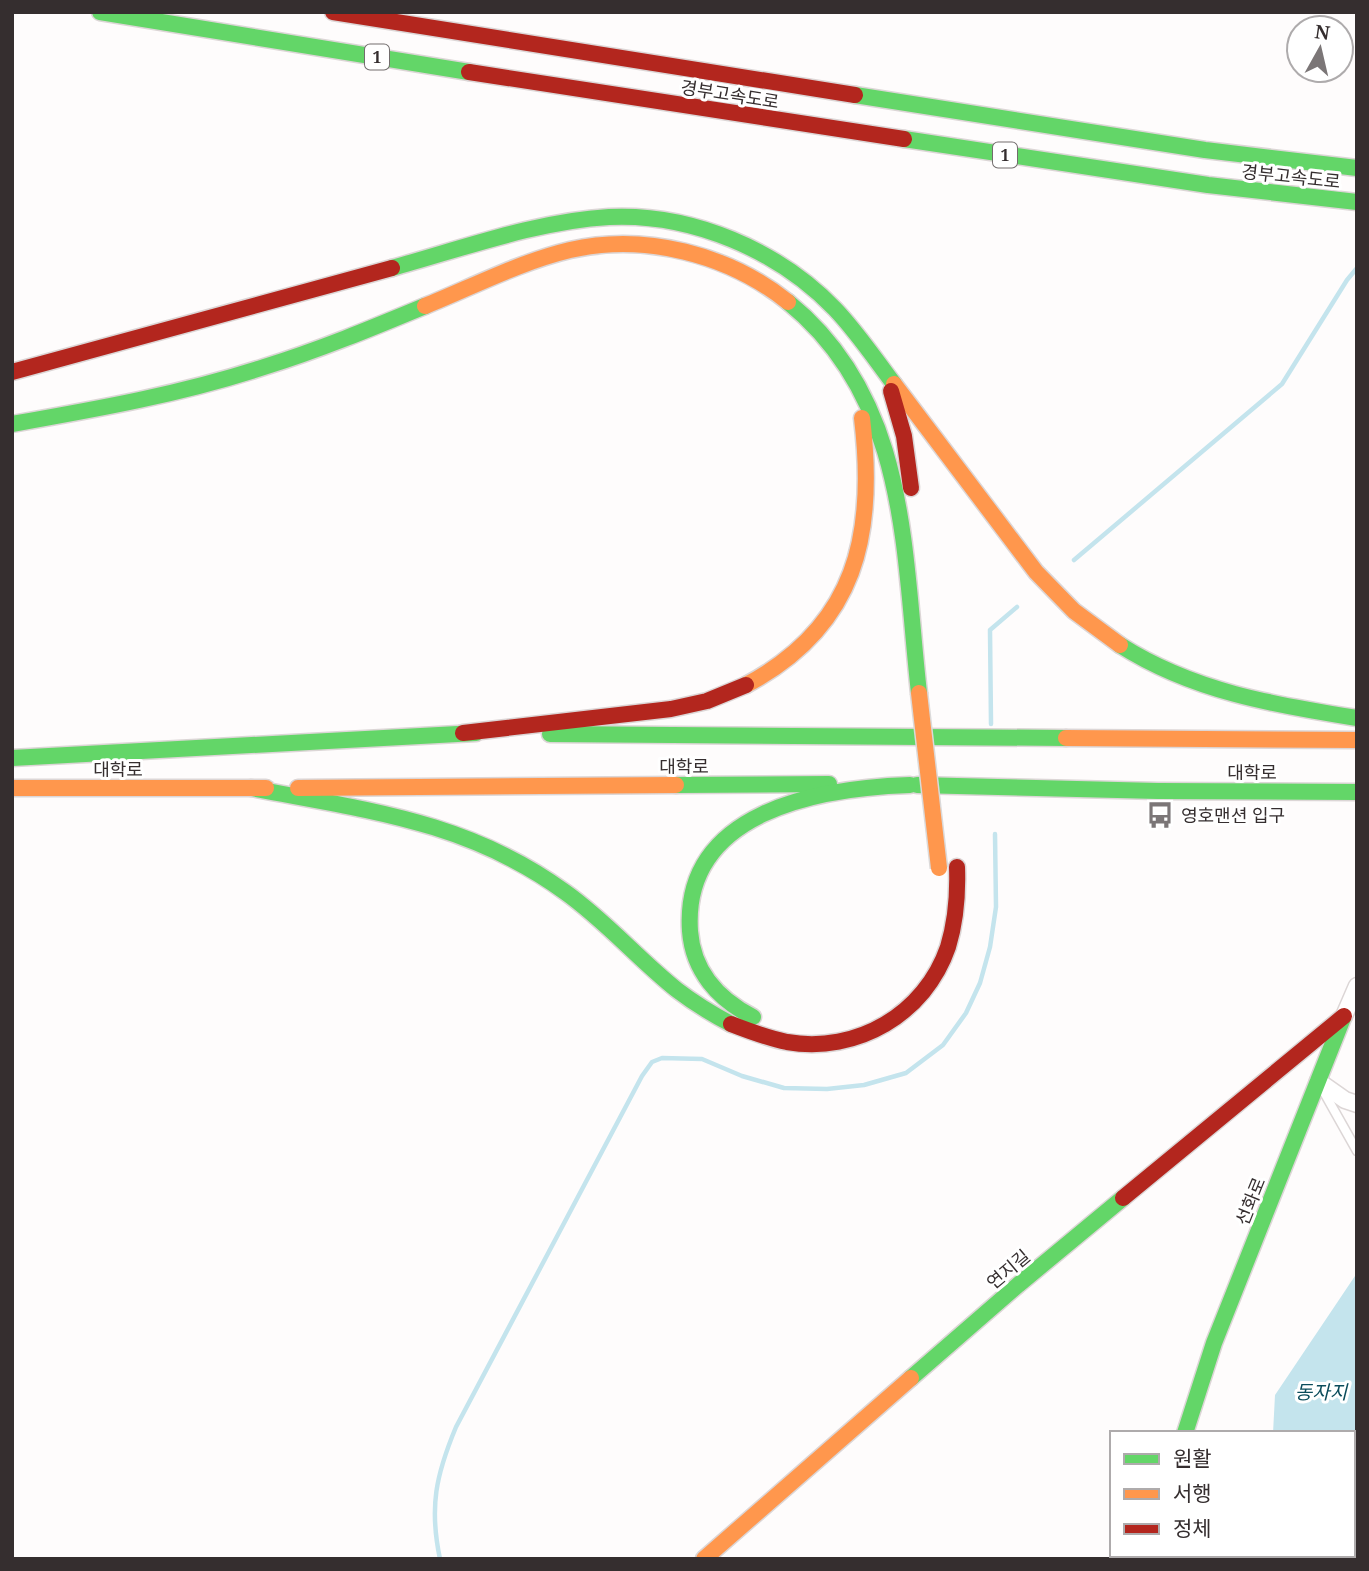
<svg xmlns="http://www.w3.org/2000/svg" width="1369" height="1571" font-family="'Noto Serif','Noto Sans KR',serif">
<rect width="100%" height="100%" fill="#fefcfc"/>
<polygon fill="#c4e4ed" points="1357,1273 1357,1559 1265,1559 1265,1555 1353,1555 1353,1433 1273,1433 1275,1395"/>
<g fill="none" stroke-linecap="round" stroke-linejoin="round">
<g stroke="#c4e4ed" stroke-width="4.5">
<polyline points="1074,560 1282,384 1347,280 1357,268"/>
<polyline points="991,724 990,630 1017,607"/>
<path d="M440,1559C429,1507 436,1475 456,1427L642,1076L652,1062L662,1058L702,1059L742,1076L784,1088L827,1089L864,1085L906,1073L943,1045L966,1013L980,983L990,947L996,907L995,834"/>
</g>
<defs>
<polyline id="lane" points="1321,1087 1357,1151"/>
<g id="street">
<polyline points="1344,1016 1357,986"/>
<polyline points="1318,1081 1345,1100 1357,1104"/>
</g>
<g id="fast">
<polyline points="100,12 469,72"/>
<polyline points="855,95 1205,150 1357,168"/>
<polyline points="904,139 1208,185 1357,202"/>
<path d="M392,268C461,249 537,221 609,217C692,213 778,250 835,309C857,332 875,359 894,384"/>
<path d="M788,302C909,400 903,551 919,693"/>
<path d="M12,424C97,409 182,394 264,367C319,350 372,328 425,306"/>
<path d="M1120,645C1192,691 1274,705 1357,718"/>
<polyline points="550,734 1066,738"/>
<polyline points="12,758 476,733"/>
<polyline points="676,785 829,784"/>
<polyline points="917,785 1158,791 1357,792"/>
<path d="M251,788C365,810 468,821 565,892C606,921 638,959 677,990C694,1003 712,1014 731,1024"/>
<path d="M753,1017C718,999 693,971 690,931C682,811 819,788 910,785"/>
<polyline points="911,1378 1018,1285 1123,1198"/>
<polyline points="1185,1433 1214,1343 1343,1018"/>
</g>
<g id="slow">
<path d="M425,306C472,287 520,262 570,250C645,233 728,254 788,302"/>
<polyline points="894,384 1036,572 1074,611 1120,645"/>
<path d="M746,685C857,626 876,534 862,418"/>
<polyline points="1066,738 1357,740"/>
<polyline points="12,788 266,788"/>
<polyline points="298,788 676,785"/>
<polyline points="704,1559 911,1378"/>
</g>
<g id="jam">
<polyline points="333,12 855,95"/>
<polyline points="469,72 904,139"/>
<polyline points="12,372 392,268"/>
<polyline points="891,391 904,436 911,488"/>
<polyline points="463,733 671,709 707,701 746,685"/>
<path d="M731,1024C749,1031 767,1038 787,1042C857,1054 925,1014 948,947C956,921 958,894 957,867"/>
<polyline points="1123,1198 1344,1016"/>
<polyline points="1143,1559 1144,1555"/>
</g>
</defs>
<use href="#lane" stroke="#dcd6d6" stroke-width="11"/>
<use href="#street" stroke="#dcd6d6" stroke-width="19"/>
<use href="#fast" stroke="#dcd6d6" stroke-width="19"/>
<use href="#slow" stroke="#dcd6d6" stroke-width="19"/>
<use href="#jam" stroke="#dcd6d6" stroke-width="19"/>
<use href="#lane" stroke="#fff" stroke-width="8"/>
<use href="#street" stroke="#fff" stroke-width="16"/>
<use href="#fast" stroke="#63d668" stroke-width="16"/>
<use href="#slow" stroke="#ff974d" stroke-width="16"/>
<use href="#jam" stroke="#b3261e" stroke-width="16"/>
<defs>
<polyline id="slow-bridge" points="919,693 939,868"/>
</defs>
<use href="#slow-bridge" stroke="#dbd9d9" stroke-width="19" stroke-linecap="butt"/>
<use href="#slow-bridge" stroke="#ff974d" stroke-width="16"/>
</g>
<defs>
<symbol id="bus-bare" viewBox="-9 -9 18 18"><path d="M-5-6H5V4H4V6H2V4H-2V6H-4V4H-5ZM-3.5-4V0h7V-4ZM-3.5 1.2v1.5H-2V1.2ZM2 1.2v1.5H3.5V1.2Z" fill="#7b7677" stroke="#fff" stroke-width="2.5" paint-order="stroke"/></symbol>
</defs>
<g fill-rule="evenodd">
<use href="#bus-bare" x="1141" y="796" width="38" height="38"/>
</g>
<g text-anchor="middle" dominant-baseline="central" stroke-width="6" stroke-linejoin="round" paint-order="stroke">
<g fill="#fff" stroke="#726d6d" stroke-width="2">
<rect x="365" y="44.5" width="24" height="25" rx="5"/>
<rect x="993" y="142.5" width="24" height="25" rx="5"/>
</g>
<g font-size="16" font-weight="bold" fill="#352e2f">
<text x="377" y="57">1</text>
<text x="1005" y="155">1</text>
</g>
<g font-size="18" fill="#352e2f" stroke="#fff">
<text transform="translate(730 94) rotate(9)">경부고속도로</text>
<text transform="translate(1291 176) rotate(6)">경부고속도로</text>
<text x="684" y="766">대학로</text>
<text x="118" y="769">대학로</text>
<text x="1252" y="772">대학로</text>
<text transform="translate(1250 1201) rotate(-68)">선화로</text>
<text transform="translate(1008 1269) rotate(-40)">연지길</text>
</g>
<g font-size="18" fill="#352e2f" stroke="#fff" text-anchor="start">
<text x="1181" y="815">영호맨션 입구</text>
</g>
<g font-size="19" font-style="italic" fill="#0b4c5b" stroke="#fff">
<text x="1321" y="1392">동자지</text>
</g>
</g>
<rect width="1369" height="1571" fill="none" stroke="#352e2f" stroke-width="28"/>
<rect x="1110" y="1431" width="245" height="126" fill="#ffffff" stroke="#aeabac" stroke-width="2"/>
<rect x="1124" y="1454" width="35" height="10" fill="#63d668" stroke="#aeabac" stroke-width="2"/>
<text x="1173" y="1466" font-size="21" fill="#352e2f">원활</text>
<rect x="1124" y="1489" width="35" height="10" fill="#ff974d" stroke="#aeabac" stroke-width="2"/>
<text x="1173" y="1501" font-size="21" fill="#352e2f">서행</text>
<rect x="1124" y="1524" width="35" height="10" fill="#b3261e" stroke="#aeabac" stroke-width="2"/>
<text x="1173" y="1536" font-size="21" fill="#352e2f">정체</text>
<g transform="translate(1320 49) rotate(8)"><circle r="33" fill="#ffffff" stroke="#aeabac" stroke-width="2"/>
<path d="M0-5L12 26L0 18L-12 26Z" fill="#7b7677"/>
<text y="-10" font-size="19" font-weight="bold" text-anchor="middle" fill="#352e2f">N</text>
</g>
</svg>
